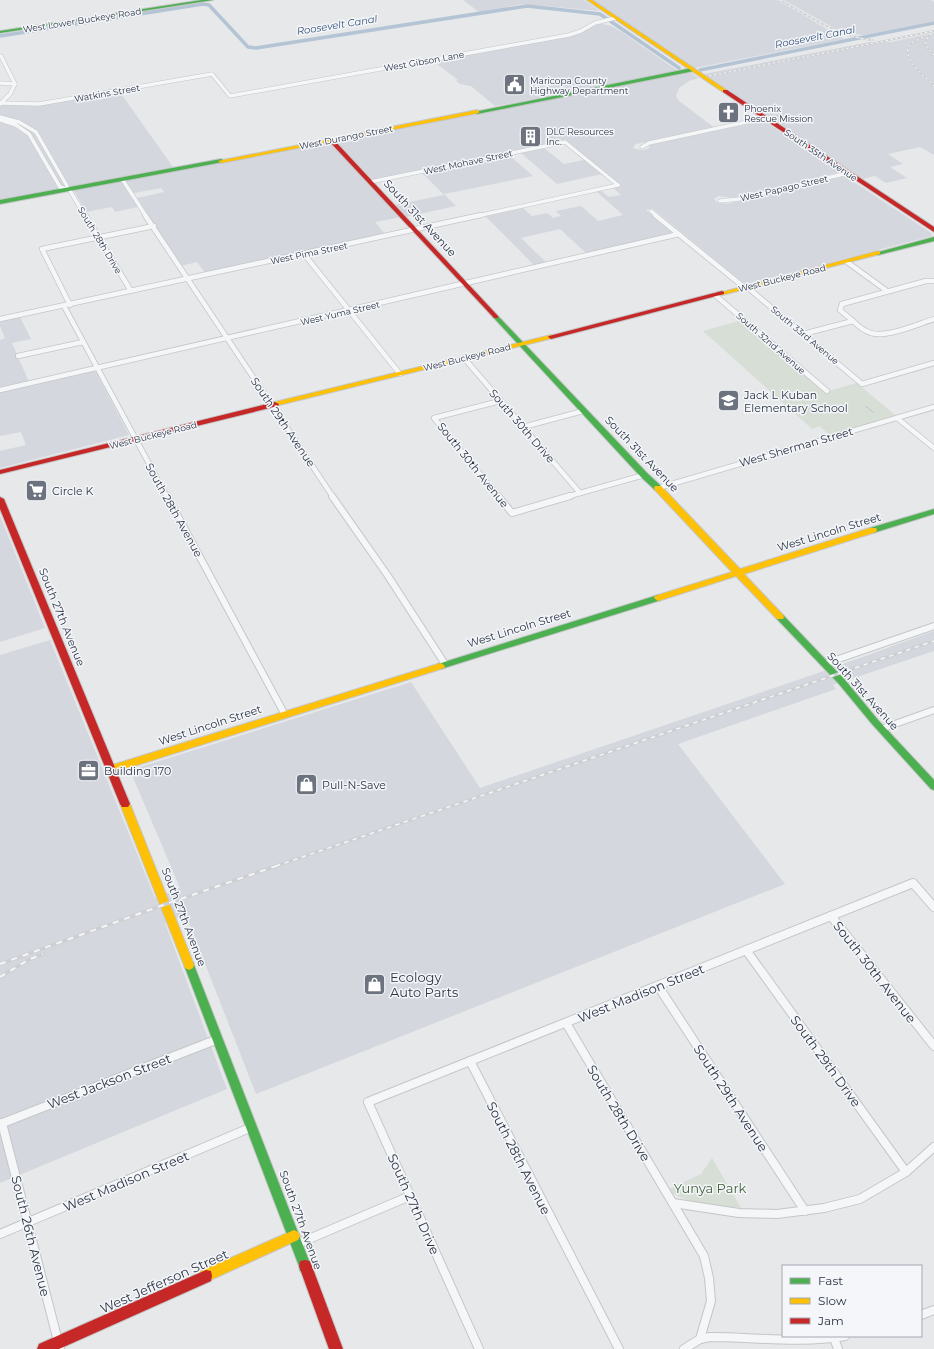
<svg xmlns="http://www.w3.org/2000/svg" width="934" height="1349" font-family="Montserrat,sans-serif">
<rect width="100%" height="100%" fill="#e6e8ea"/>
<g fill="#d4d7dd">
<polygon points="463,0 584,0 600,11 523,4 479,12"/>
<polygon points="593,0 777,0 844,39 695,68"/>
<polygon points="784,0 931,0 934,2 934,21 865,35 848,34 839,31"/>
<polygon points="598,23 611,26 622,32 678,71 495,106 471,86 460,84 456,81 458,80 437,64 442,62 438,59 578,34"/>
<polygon points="934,33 934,155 920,147 888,154 903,164 890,167 907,178 886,183 875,176 862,179 704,74 870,42 891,42"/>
<polygon points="689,72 699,78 689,81 679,88 676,96 679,101 715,128 636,144 633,147 635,149 644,150 649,148 650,144 764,121 840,172 734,198 718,196 714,199 717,202 727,204 845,176 931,233 932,236 745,284 652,208 646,210 673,233 587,254 560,229 521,238 547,263 535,266 485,216 523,208 532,216 547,213 553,218 561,216 556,211 581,206 598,221 623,215 597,192 601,191 609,197 621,195 613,188 621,186 568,142 373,180 337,142 340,140"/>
<polygon points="119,91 173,167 0,200 0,105 39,105"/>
<polygon points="328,143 332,144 398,216 402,217 375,222 386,235 206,274 197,262 181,266 137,198 164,192 161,188 134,193 126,182 129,180"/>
<polygon points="544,148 564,164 584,160 602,174 557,184 521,153"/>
<polygon points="509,155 533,176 444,194 456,206 406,217 395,205 444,195 422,173"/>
<polygon points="121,181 138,207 115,212 112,207 86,212 74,191 75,190"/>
<polygon points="20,317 31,339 12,343 29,382 0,388 0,340 5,338 0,326 0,321"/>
<polygon points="91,371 96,372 129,435 0,468 0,451 26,445 21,432 0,436 0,392"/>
<polygon points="0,516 45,628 0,642"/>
<polygon points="934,631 934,651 833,685 836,689 678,744 785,884 256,1094 186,915 165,923 227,1089 0,1183 0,655 50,640 155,898 180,888 132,775 137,768 411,682 480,788 821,672"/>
</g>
<g fill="#d6ded6">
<polygon points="742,320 824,392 857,383 896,416 830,436 820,426 812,429 703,331"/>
<path d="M712,1158L741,1208C724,1206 679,1204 669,1189L701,1174Z"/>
</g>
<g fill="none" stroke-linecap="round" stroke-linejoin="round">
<g stroke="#b4c4d5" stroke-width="1">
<polyline points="866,407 868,408"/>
<polyline points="869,409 873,412"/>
</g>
<g stroke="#b4c4d5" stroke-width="3.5">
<polyline points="0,36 203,4 209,5 248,47 256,48 527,6 600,14 679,68"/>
<polyline points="700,70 934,23"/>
</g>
<defs>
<g id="street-far3">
<polyline points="0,83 15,84"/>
<polyline points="1,103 39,104 212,74 230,96 569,35 581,31 595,23 615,18"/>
<polyline points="0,104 10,94 15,84 1,56"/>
<polyline points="0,117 19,122 36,132 67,186 66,189 60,187 29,134 16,125 0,120"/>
<polyline points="642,147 649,143 765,118"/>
<polyline points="122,179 146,216"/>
<polyline points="370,182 565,142 618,185"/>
<polyline points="69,189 85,216"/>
<polyline points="720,201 739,199 848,173"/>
<polyline points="651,211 657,216"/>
<polyline points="477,216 618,185"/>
</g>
<g id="street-far2">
<polyline points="85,215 131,291"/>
<polyline points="145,215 333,497"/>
<polyline points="655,215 745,288"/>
<polyline points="304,254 400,374"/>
<polyline points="847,262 887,291"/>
<polyline points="747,287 862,384 934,363"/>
<polyline points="715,295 827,391"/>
<polyline points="70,305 42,249 154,226"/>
<polyline points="64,306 167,497"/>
<polyline points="0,319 481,215"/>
<path d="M853,321C858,326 864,331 871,333C887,338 918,324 934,319"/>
<polyline points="803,334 853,321 840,310 842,304 926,281 934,281"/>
<polyline points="18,356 83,342"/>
<polyline points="464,358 580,493"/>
<polyline points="0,390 679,234"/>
<polyline points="897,418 934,448"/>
<polyline points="523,427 583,411"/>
<polyline points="658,488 934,407"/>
<polyline points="499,497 434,418 500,401"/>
<polyline points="566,497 644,475"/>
</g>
<g id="street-far1">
<polyline points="167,496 284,713"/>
<polyline points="332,496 388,576 445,664"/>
<polyline points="498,496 512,513 570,496"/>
<polyline points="824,664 934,626"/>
<polyline points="881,729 934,710"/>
</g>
<g id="street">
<polyline points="831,916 934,1046"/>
<polyline points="746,950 906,1172"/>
<polyline points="658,986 805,1211"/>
<polyline points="566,1023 704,1256 709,1278 711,1301 700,1339"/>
<polyline points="470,1061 619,1349"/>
<polyline points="2,1123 60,1349"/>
<polyline points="0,1124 218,1039"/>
<polyline points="673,1203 739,1213 777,1214 824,1208 860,1199 906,1172 934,1147"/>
<polyline points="0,1234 252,1127"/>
<polyline points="297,1244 410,1196"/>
<polyline points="921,1315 934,1310"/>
<polyline points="834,1338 838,1349"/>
<polyline points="479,1349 368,1102 913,883 934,907"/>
<path d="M684,1349L700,1339L710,1337C755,1337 800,1344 845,1336"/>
</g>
<g id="fast">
<polygon points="202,0 213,0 0,33 0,31"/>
<polygon points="692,68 695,70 694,71 477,114 474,112"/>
<polygon points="221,159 223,160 223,162 0,204 0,200"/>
<polygon points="934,237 934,241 878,255 875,253"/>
<polygon points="496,315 498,316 647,473 661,486 662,488 661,490 655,490 641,477 494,318 493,317"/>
<polygon points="934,509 934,514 873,533 869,530 870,528"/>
<polygon points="658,595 662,598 661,600 444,668 441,669 437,666 438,664"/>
<polygon points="780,614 783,615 845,680 878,720 934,780 934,790 931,789 872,724 839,684 777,619 776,617 777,615"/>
<polygon points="189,960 193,962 194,965 311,1266 310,1271 305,1272 300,1271 299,1266 184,965 185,962"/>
</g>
<g id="slow">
<polygon points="587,0 592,0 728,91 723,92"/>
<polygon points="477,110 479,111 479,113 221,163 218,161"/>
<polygon points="878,251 880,252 880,254 722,295 719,293"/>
<polygon points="551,335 553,336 553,338 275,406 271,404 275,402"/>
<polygon points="655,486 661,486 740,569 870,528 876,528 877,530 876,532 744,574 783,615 784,617 783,619 777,619 736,576 658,601 654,598 655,596 732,572 655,490 654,488"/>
<polygon points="441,663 445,666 444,668 112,773 109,772 107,769 109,766"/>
<polygon points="125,800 128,801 130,804 194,965 193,968 189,970 185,968 184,965 120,804 122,801"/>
<polygon points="294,1230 298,1232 300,1236 298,1240 206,1282 201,1281 200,1276 201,1271"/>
</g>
<g id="jam">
<polygon points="723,90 727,90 934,227 934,232 723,92"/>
<polygon points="329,139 333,139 498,316 498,318 494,318 329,141"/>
<polygon points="722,291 724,292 724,294 551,339 548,337 549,336"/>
<polygon points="275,402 279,404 278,406 0,474 0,470"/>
<polygon points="0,497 4,499 130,804 128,807 122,807 120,804 0,509"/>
<polygon points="305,1260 310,1261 343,1349 329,1349 299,1266 300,1261"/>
<polygon points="206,1270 211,1271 212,1276 211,1281 59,1349 37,1349 39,1344"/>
</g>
</defs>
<use href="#street-far3" stroke="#c4c6c8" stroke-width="4.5"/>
<use href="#street-far2" stroke="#c4c6c8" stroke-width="6"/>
<use href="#street-far1" stroke="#c4c6c8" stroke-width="8"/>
<use href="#street" stroke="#c4c6c8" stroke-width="10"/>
<use href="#fast" stroke="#c4c6c8" stroke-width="2"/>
<use href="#slow" stroke="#c4c6c8" stroke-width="2"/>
<use href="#jam" stroke="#c4c6c8" stroke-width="2"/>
<use href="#street-far3" stroke="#f5f6f7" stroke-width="3.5"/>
<use href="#street-far2" stroke="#f5f6f7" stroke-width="4.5"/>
<use href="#street-far1" stroke="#f5f6f7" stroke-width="6"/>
<use href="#street" stroke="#f5f6f7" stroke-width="8"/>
<use href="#fast" fill="#4caf50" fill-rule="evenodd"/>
<use href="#slow" fill="#ffc107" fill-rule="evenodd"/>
<use href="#jam" fill="#c62828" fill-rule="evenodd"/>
<defs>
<g id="rail-far2">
<path d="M780,0C810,17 837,36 872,40"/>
<polyline points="932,34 928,37 925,45 934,55"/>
<path d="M923,37C918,40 911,42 908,48C904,61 926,78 934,86"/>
<polyline points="709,76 934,31"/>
</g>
<polyline id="rail-far1" points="276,866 934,641"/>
<g id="rail">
<polyline points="0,964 166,904 279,865"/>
<polyline points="0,977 28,960 43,954"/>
</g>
</defs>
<use href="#rail-far2" stroke="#cecfd2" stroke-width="2"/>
<use href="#rail-far1" stroke="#cecfd2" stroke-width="3"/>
<use href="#rail" stroke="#cecfd2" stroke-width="3.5"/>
<use href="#rail-far2" stroke="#f4f6f9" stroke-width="1" stroke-dasharray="2.5" stroke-linecap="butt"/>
<use href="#rail-far1" stroke="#f4f6f9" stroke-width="1.5" stroke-dasharray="4.5" stroke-linecap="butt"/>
<use href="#rail" stroke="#f4f6f9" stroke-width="2" stroke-dasharray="6" stroke-linecap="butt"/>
</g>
<defs>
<symbol id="civic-square" viewBox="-11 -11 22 22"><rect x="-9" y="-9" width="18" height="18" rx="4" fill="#6c737f" stroke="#f4f6f9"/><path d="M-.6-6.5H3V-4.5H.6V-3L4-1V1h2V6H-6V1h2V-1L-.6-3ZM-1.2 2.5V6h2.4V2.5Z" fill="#fff"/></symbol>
<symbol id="church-square" viewBox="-11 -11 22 22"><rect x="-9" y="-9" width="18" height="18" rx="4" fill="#6c737f" stroke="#f4f6f9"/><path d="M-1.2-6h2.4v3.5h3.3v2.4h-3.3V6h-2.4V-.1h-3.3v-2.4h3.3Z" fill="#fff"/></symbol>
<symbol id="building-square" viewBox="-11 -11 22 22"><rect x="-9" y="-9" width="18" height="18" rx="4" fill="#6c737f" stroke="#f4f6f9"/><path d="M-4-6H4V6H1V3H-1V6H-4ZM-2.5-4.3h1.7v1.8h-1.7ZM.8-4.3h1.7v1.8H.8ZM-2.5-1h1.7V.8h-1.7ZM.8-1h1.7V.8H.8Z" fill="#fff"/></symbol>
<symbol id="school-square" viewBox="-11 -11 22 22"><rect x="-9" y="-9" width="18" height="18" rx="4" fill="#6c737f" stroke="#f4f6f9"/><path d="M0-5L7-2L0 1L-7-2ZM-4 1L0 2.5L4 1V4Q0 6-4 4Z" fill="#fff"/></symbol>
<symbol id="supermarket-square" viewBox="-11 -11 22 22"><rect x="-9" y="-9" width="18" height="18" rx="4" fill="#6c737f" stroke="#f4f6f9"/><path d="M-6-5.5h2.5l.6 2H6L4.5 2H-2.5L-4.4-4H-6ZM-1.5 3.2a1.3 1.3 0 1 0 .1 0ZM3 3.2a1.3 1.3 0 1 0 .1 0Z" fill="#fff"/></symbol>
<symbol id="office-square" viewBox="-11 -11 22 22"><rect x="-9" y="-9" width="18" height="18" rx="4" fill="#6c737f" stroke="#f4f6f9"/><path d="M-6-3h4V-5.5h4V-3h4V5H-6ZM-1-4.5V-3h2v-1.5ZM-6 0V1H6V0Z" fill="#fff"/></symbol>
<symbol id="shop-square" viewBox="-11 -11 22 22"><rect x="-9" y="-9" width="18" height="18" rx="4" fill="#6c737f" stroke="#f4f6f9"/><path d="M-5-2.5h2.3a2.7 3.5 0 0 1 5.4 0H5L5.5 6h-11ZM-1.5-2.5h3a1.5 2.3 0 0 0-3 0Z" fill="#fff"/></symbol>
</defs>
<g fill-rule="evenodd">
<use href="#civic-square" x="502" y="72" width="25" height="25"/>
<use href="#church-square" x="716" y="100" width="25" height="25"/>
<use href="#building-square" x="518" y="124" width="25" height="25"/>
<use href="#school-square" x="716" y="388" width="25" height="25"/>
<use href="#supermarket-square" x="24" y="478" width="25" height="25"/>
<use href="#office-square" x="76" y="758" width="25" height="25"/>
<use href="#shop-square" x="294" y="772" width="25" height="25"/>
<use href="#shop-square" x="362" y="972" width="25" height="25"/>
</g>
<g text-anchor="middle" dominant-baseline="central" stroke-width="3" stroke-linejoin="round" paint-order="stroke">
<g font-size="9" fill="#2b3445" stroke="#f4f6f9">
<text transform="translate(82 20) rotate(-9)">West Lower Buckeye Road</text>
<text transform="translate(424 61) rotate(-10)">West Gibson Lane</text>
<text transform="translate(107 93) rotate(-10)">Watkins Street</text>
<text transform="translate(346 137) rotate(-11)">West Durango Street</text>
<text transform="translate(821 155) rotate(34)">South 35th Avenue</text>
<text transform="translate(468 162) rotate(-12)">West Mohave Street</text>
<text transform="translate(784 188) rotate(-13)">West Papago Street</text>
<text transform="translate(100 240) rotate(59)">South 28th Drive</text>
<text transform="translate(309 253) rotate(-12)">West Pima Street</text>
<text transform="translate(782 278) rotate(-14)">West Buckeye Road</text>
<text transform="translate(340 313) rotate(-13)">West Yuma Street</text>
<text transform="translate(805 335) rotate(40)">South 33rd Avenue</text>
<text transform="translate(771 343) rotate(41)">South 32nd Avenue</text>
<text transform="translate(467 357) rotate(-14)">West Buckeye Road</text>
<text transform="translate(153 435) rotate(-14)">West Buckeye Road</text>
</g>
<g font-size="9" fill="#2b3445" stroke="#f4f6f9" text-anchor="start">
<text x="530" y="80">Maricopa County<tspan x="530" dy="10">Highway Department</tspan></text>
<text x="744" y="108">Phoenix<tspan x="744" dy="10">Rescue Mission</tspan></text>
<text x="546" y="131">DLC Resources<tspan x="546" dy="10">Inc.</tspan></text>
</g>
<g font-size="10" font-style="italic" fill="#34527a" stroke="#f4f6f9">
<text transform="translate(337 25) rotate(-9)">Roosevelt Canal</text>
<text transform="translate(815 37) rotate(-11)">Roosevelt Canal</text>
</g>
<g font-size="11" fill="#2b3445" stroke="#f4f6f9">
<text transform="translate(420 218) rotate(47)">South 31st Avenue</text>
<text transform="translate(283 422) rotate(56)">South 29th Avenue</text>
<text transform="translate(522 426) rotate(49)">South 30th Drive</text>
<text transform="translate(796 447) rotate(-16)">West Sherman Street</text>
<text transform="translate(642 454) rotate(46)">South 31st Avenue</text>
<text transform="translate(473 465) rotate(51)">South 30th Avenue</text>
<text transform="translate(174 510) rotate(61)">South 28th Avenue</text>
<text transform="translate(829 532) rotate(-17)">West Lincoln Street</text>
<text transform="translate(62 617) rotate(68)">South 27th Avenue</text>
<text transform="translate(519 628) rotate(-17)">West Lincoln Street</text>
<text transform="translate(863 691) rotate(48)">South 31st Avenue</text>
<text transform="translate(210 725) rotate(-18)">West Lincoln Street</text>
<text transform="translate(184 917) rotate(69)">South 27th Avenue</text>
<text transform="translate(301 1220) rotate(70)">South 27th Avenue</text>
</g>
<g font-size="11" fill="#2b3445" stroke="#f4f6f9" text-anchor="start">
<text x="744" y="395">Jack L Kuban<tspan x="744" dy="13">Elementary School</tspan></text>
<text x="52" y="491">Circle K</text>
<text x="104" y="771">Building 170</text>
<text x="322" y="785">Pull-N-Save</text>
</g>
<g font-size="13" fill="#2b3445" stroke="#f4f6f9">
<text transform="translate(875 972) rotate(52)">South 30th Avenue</text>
<text transform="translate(641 993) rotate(-22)">West Madison Street</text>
<text transform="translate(826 1061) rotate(54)">South 29th Drive</text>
<text transform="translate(109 1081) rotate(-21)">West Jackson Street</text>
<text transform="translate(731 1098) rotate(57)">South 29th Avenue</text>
<text transform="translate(619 1113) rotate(59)">South 28th Drive</text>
<text transform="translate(519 1158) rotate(63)">South 28th Avenue</text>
<text transform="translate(126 1181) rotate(-23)">West Madison Street</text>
<text transform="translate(414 1204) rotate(66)">South 27th Drive</text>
<text transform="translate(31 1236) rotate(76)">South 26th Avenue</text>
<text transform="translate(164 1281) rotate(-24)">West Jefferson Street</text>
</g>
<g font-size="13" fill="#2b3445" stroke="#f4f6f9" text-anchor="start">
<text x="390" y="977">Ecology<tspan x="390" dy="15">Auto Parts</tspan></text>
</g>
<g font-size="13" fill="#3f6138" stroke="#f4f6f9">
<text x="710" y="1188">Yunya Park</text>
</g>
</g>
<rect x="782" y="1265" width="140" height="72" fill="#f4f6f9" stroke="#a4a8b1"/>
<rect x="790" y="1278" width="20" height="6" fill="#4caf50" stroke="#a4a8b1"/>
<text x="818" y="1285" font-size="12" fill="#2b3445">Fast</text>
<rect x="790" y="1298" width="20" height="6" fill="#ffc107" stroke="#a4a8b1"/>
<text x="818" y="1305" font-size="12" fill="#2b3445">Slow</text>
<rect x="790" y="1318" width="20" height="6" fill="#c62828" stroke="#a4a8b1"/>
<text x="818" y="1325" font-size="12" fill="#2b3445">Jam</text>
</svg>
